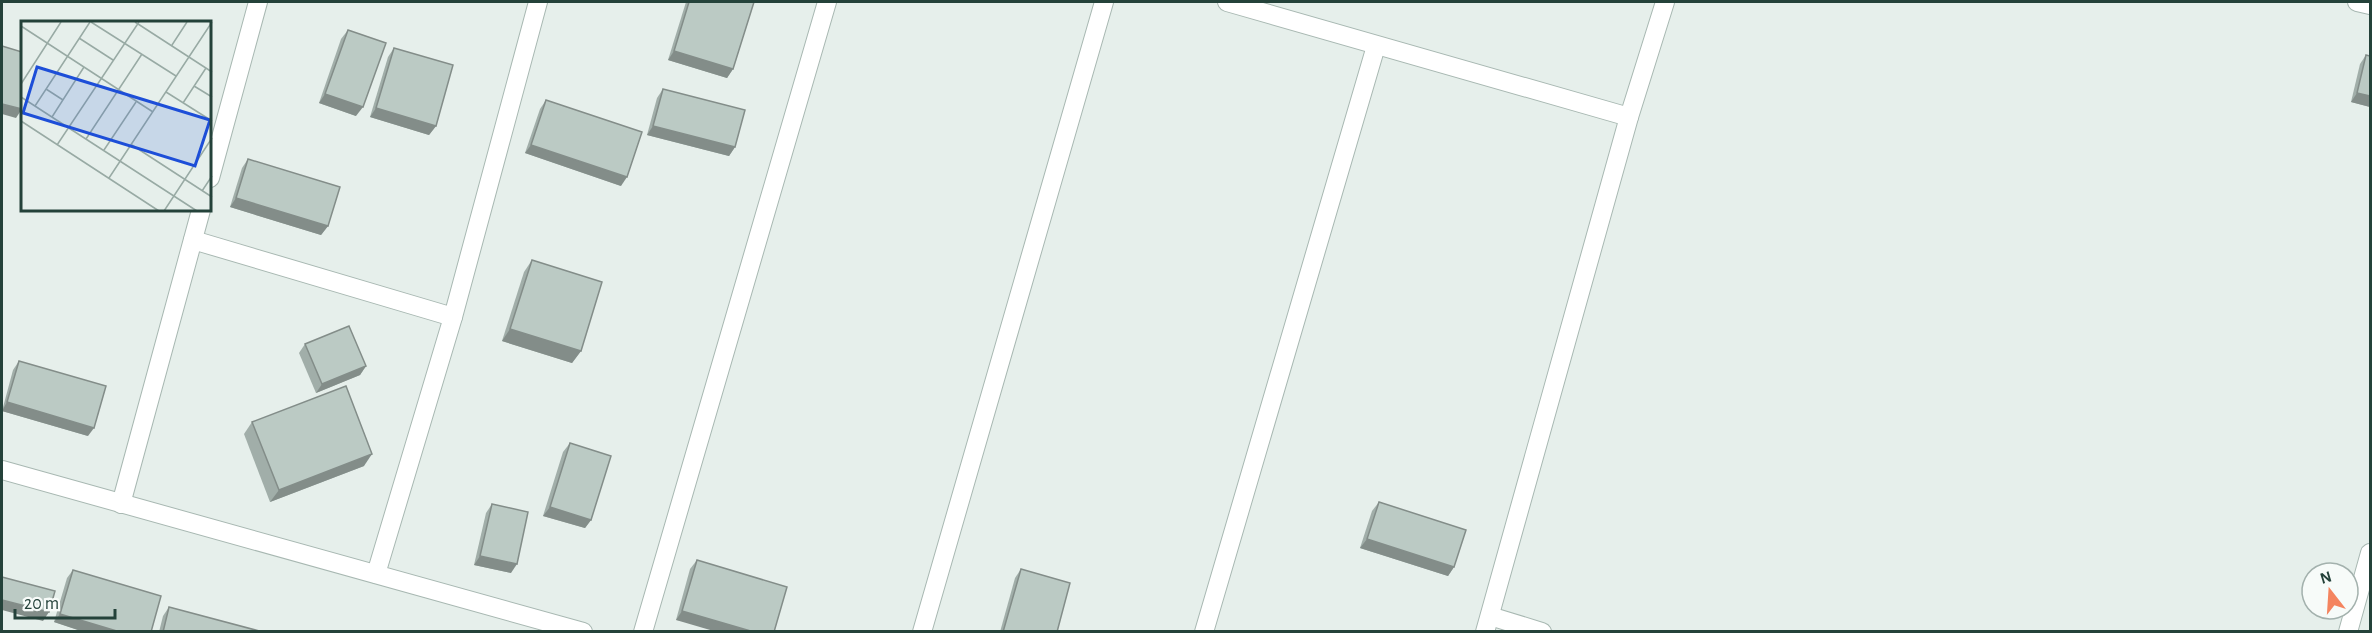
<svg xmlns="http://www.w3.org/2000/svg" width="2372" height="633" font-family="'Alegreya Sans',sans-serif">
<rect width="100%" height="100%" fill="#e6efeb"/>
<g fill="none" stroke-linecap="round" stroke-linejoin="round">
<defs>
<g id="minor">
<polyline points="1227,2 1629,117"/>
<polyline points="2357,2 2370,5"/>
<polyline points="210,178 258,2"/>
<polyline points="193,240 453,317"/>
<polyline points="2,470 583,632"/>
<polyline points="121,504 201,210"/>
<polyline points="376,574 453,317 538,2"/>
<polyline points="1490,616 1542,632"/>
<polyline points="643,632 827,2"/>
<polyline points="922,632 1104,2"/>
<polyline points="1204,632 1376,46"/>
<polyline points="1485,632 1629,117 1665,2"/>
<polyline points="2348,632 2370,553"/>
</g>
</defs>
<use href="#minor" stroke="#a8b8b2" stroke-width="20"/>
<use href="#minor" stroke="#fff" stroke-width="18"/>
</g>
<g fill="#a1aea9">
<polygon points="686,2 754,2 733,69 727,78 668,60"/>
<polygon points="348,30 356,116 319,103 341,39"/>
<polygon points="394,48 436,126 429,135 370,117 388,57"/>
<polygon points="2366,55 2370,56 2370,107 2351,102 2360,64"/>
<polygon points="663,89 735,147 729,156 647,135 657,98"/>
<polygon points="546,100 621,186 525,153 540,109"/>
<polygon points="248,159 328,226 321,235 230,207 242,168"/>
<polygon points="532,260 581,351 572,363 502,341 524,272"/>
<polygon points="305,344 366,366 360,375 316,393 299,353"/>
<polygon points="19,361 88,436 2,411 13,370"/>
<polygon points="252,422 364,466 270,502 244,434"/>
<polygon points="570,443 591,520 585,528 543,516 563,452"/>
<polygon points="1379,502 1454,567 1448,576 1360,548 1372,511"/>
<polygon points="492,504 511,573 474,565 486,513"/>
<polygon points="697,560 774,632 676,620 690,569"/>
<polygon points="1021,569 1057,632 1000,632 1015,578"/>
<polygon points="73,570 151,632 84,632 54,622 67,578"/>
<polygon points="169,607 263,632 159,632 163,616"/>
</g>
<g fill="#838d89">
<polygon points="674,51 733,69 727,78 668,60"/>
<polygon points="2357,93 2370,96 2370,107 2351,102"/>
<polygon points="325,94 363,107 356,116 319,103"/>
<polygon points="2,104 22,109 16,118 2,114"/>
<polygon points="376,108 436,126 429,135 370,117"/>
<polygon points="653,126 735,147 729,156 647,135"/>
<polygon points="531,145 627,177 621,186 525,153"/>
<polygon points="236,198 328,226 321,235 230,207"/>
<polygon points="510,329 581,351 572,363 502,341"/>
<polygon points="366,366 360,375 316,393 322,384"/>
<polygon points="7,402 94,428 88,436 2,411"/>
<polygon points="372,454 364,466 270,502 279,490"/>
<polygon points="550,507 591,520 585,528 543,516"/>
<polygon points="1367,539 1454,567 1448,576 1360,548"/>
<polygon points="480,556 517,564 511,573 474,565"/>
<polygon points="2,600 49,612 43,621 2,610"/>
<polygon points="682,611 754,632 717,632 676,620"/>
<polygon points="60,614 120,632 84,632 54,622"/>
</g>
<g fill="#bbcac4" stroke="#838d89" stroke-width="1.5">
<polygon points="689,2 754,2 733,69 674,51"/>
<polygon points="348,30 386,43 363,107 325,94"/>
<polygon points="2,46 22,52 22,109 2,104"/>
<polygon points="394,48 453,65 436,126 376,108"/>
<polygon points="2366,55 2370,56 2370,96 2357,93"/>
<polygon points="663,89 745,110 735,147 653,126"/>
<polygon points="546,100 642,132 627,177 531,145"/>
<polygon points="248,159 340,187 328,226 236,198"/>
<polygon points="532,260 602,282 581,351 510,329"/>
<polygon points="349,326 366,366 322,384 305,344"/>
<polygon points="19,361 106,386 94,428 7,402"/>
<polygon points="346,386 372,454 279,490 252,422"/>
<polygon points="570,443 611,456 591,520 550,507"/>
<polygon points="1379,502 1466,530 1454,567 1367,539"/>
<polygon points="492,504 528,512 517,564 480,556"/>
<polygon points="697,560 787,587 774,632 754,632 682,611"/>
<polygon points="1021,569 1070,583 1057,632 1003,632"/>
<polygon points="73,570 161,596 151,632 120,632 60,614"/>
<polygon points="2,577 55,591 49,612 2,600"/>
<polygon points="169,607 263,632 163,632"/>
</g>
<g transform="translate(21 21)">
<rect width="190" height="190" fill="#e6efeb"/>
<path fill="none" stroke="#98aaa4" stroke-width="1.5" d="M70,1L155,55M114,1L191,51M0,5L132,91M58,17L92,39M151,24L166,1M0,63L40,1M173,65L191,76M25,68L42,79M145,71L191,100M0,76L176,190M162,82L185,47M14,85L69,1M31,96L63,46M0,100L138,190M65,118L121,33M36,124L118,1M111,124L191,176M83,129L115,81M88,157L191,1M181,170L191,155M143,190L191,117"/>
<path fill="#1d4ed8" fill-opacity="0.15" stroke="#1d4ed8" stroke-width="3" d="M16,46L189,99L174,145L2,92Z"/>
<rect width="190" height="190" fill="none" stroke="#24423a" stroke-width="3"/>
</g>
<rect width="2372" height="633" fill="none" stroke="#24423a" stroke-width="6"/>
<g transform="translate(2330 591) rotate(343)"><circle r="28" fill="#f7fbf9" stroke="#a3b1ad" stroke-width="1.5"/>
<path d="M0-4.5L10 22L0 15L-10 22Z" fill="#f4845f"/>
<text y="-9" font-size="16" font-weight="bold" text-anchor="middle" fill="#24423a">N</text>
</g>
<path d="M15 609v9h100v-9" fill="none" stroke="#24423a" stroke-width="3"/>
<text x="24" y="609" font-size="18" fill="#24423a" stroke="#f7fbf9" stroke-width="4.5" paint-order="stroke">20 m</text>
</svg>
